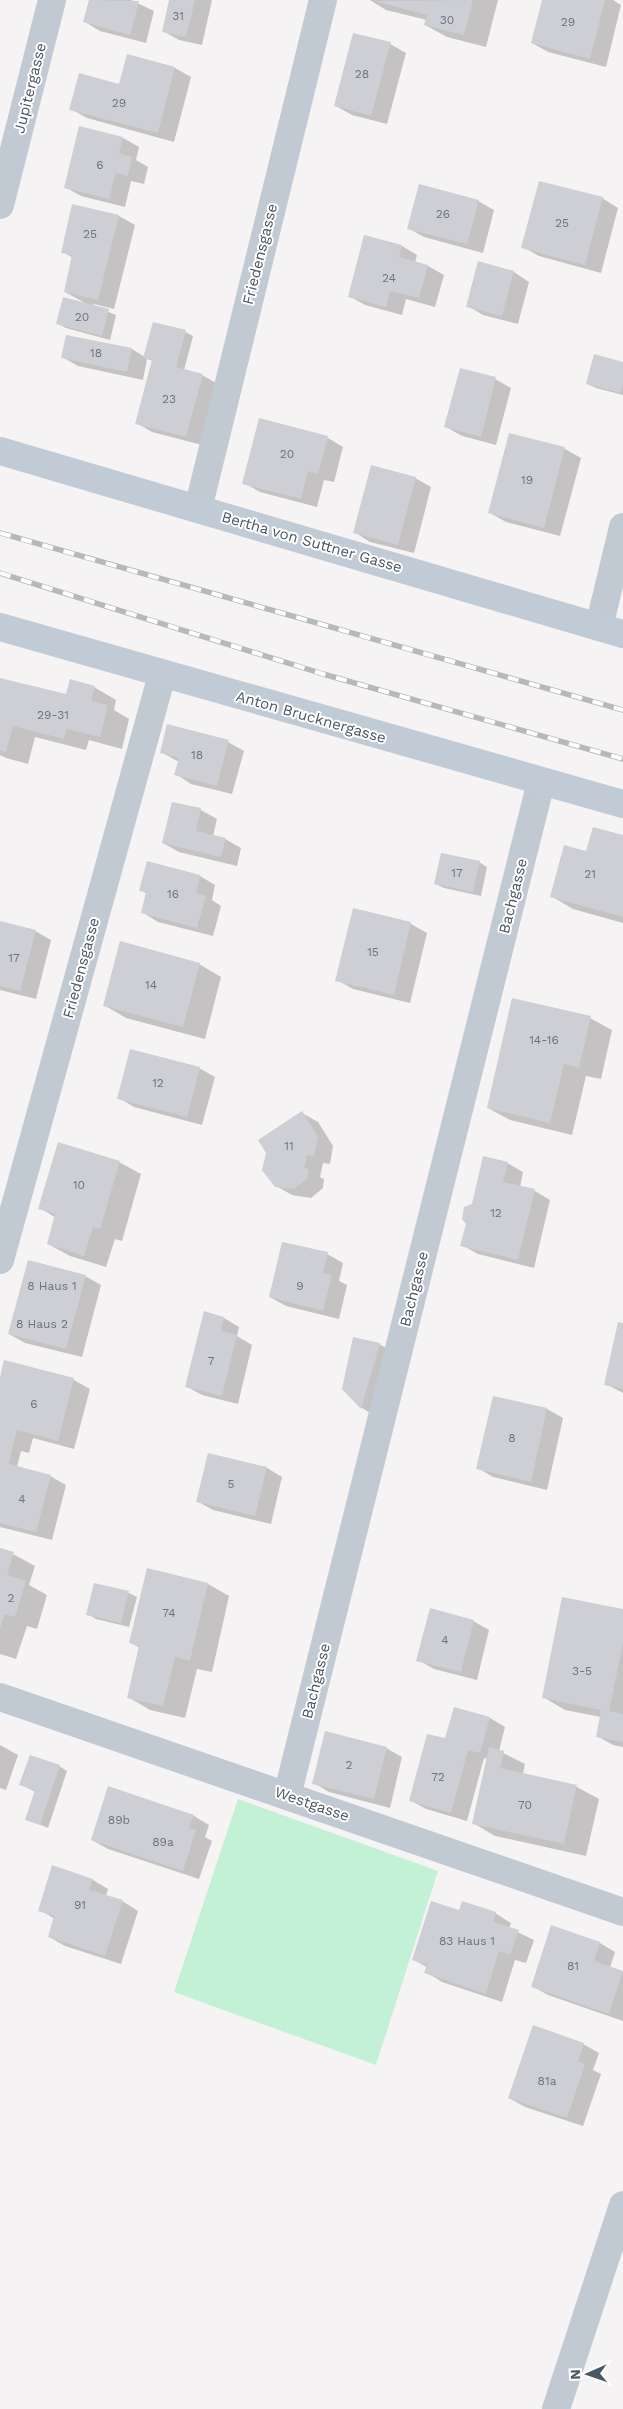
<svg xmlns="http://www.w3.org/2000/svg" width="623" height="2409" font-family="'Work Sans',sans-serif">
<rect width="100%" height="100%" fill="#f5f3f3"/>
<polygon fill="#c3f1d5" points="238,1799 438,1871 376,2065 174,1992"/>
<g fill="#0003">
<polygon points="90,0 131,0 154,11 146,43 100,31 85,22"/>
<polygon points="170,0 212,0 202,45 179,40 163,31"/>
<polygon points="370,0 498,0 486,47 447,37 425,25 427,20 386,10"/>
<polygon points="544,0 613,0 621,5 606,67 548,52 532,43"/>
<polygon points="390,44 406,53 387,124 352,115 336,106"/>
<polygon points="128,56 175,68 191,77 174,142 87,118 71,109 120,85"/>
<polygon points="80,128 123,138 139,147 136,160 148,167 144,184 131,181 125,207 81,196 65,187"/>
<polygon points="602,198 618,208 601,273 539,256 523,247"/>
<polygon points="478,201 494,210 483,253 424,237 408,228"/>
<polygon points="119,216 135,225 114,309 94,304 93,306 116,315 110,340 66,328 58,324 85,303 65,292 73,258 63,252"/>
<polygon points="402,246 417,255 415,263 428,266 444,275 435,307 406,299 402,315 365,305 349,296"/>
<polygon points="514,272 529,282 518,324 483,315 468,306"/>
<polygon points="185,332 193,336 184,370 202,375 218,384 202,445 152,432 137,423 166,365 147,359 143,380 78,366 62,357 132,349 145,357"/>
<polygon points="623,363 623,395 596,388 588,384"/>
<polygon points="495,379 511,388 496,445 462,436 446,427"/>
<polygon points="510,434 565,449 581,458 560,536 506,522 490,513"/>
<polygon points="328,438 343,447 334,482 324,480 317,507 260,492 244,483"/>
<polygon points="415,478 431,487 414,553 370,542 354,532"/>
<polygon points="0,682 66,696 94,687 116,700 114,710 129,719 122,749 89,740 86,750 35,737 28,764 6,758 0,755"/>
<polygon points="228,742 244,751 232,794 191,784 176,774 179,762 161,752"/>
<polygon points="173,804 201,810 217,819 213,836 225,839 241,848 237,866 179,852 163,843"/>
<polygon points="623,837 623,923 573,909 551,896 587,852"/>
<polygon points="479,862 487,867 481,896 444,888 436,884"/>
<polygon points="200,876 215,885 212,900 221,906 213,936 158,922 142,912 147,894 141,890"/>
<polygon points="354,910 411,924 427,933 410,1003 353,989 337,980"/>
<polygon points="0,923 35,931 51,940 36,999 0,990"/>
<polygon points="199,964 221,977 205,1039 126,1018 104,1005"/>
<polygon points="590,1018 612,1030 601,1079 586,1076 572,1135 510,1120 488,1108"/>
<polygon points="199,1068 215,1077 202,1125 134,1107 119,1098"/>
<polygon points="302,1113 318,1122 333,1146 330,1164 323,1163 320,1177 324,1179 323,1188 311,1198 292,1195 276,1186"/>
<polygon points="119,1162 141,1174 122,1241 115,1239 106,1267 70,1256 48,1244 56,1218 40,1208"/>
<polygon points="507,1163 523,1172 520,1187 535,1191 550,1200 534,1268 478,1254 462,1245 473,1205"/>
<polygon points="327,1254 343,1263 339,1281 347,1285 339,1319 286,1306 270,1297"/>
<polygon points="85,1276 101,1285 82,1357 25,1343 9,1334"/>
<polygon points="224,1318 239,1327 237,1336 252,1345 238,1404 202,1395 186,1386"/>
<polygon points="623,1324 623,1393 606,1384"/>
<polygon points="379,1344 395,1353 377,1417 362,1408 343,1388"/>
<polygon points="5,1362 74,1380 90,1389 74,1449 33,1438 29,1453 21,1451 17,1467 50,1476 66,1485 52,1540 0,1527 0,1382"/>
<polygon points="494,1397 547,1409 563,1418 547,1490 493,1477 478,1468"/>
<polygon points="267,1468 282,1477 271,1524 213,1510 197,1501"/>
<polygon points="0,1550 13,1554 35,1566 29,1585 47,1595 37,1629 27,1626 16,1659 0,1654"/>
<polygon points="95,1584 129,1593 137,1597 129,1627 96,1619 88,1614"/>
<polygon points="208,1584 229,1596 212,1672 197,1669 185,1718 150,1710 128,1697 140,1648 131,1643"/>
<polygon points="623,1611 623,1747 613,1745 597,1736 601,1717 565,1710 543,1697"/>
<polygon points="473,1621 489,1630 477,1680 434,1669 418,1660"/>
<polygon points="490,1718 505,1727 499,1751 525,1764 523,1774 577,1787 599,1799 586,1856 495,1836 473,1823 488,1759 484,1758 467,1821 426,1809 410,1800 446,1740"/>
<polygon points="0,1745 18,1755 6,1790 0,1788"/>
<polygon points="386,1748 402,1757 390,1808 329,1792 314,1783"/>
<polygon points="59,1766 67,1771 48,1828 27,1819 36,1792 21,1785"/>
<polygon points="194,1816 209,1825 205,1837 212,1841 199,1879 108,1849 92,1840"/>
<polygon points="93,1880 108,1889 106,1896 122,1901 138,1911 121,1964 65,1946 49,1937 55,1919 40,1910"/>
<polygon points="459,1912 495,1913 511,1923 509,1928 534,1940 526,1963 515,1960 502,2002 442,1982 426,1972 428,1968 413,1959"/>
<polygon points="552,1927 600,1943 615,1952 610,1968 623,1972 623,2021 548,1995 532,1986"/>
<polygon points="583,2044 599,2053 593,2070 601,2074 583,2126 525,2107 509,2098"/>
</g>
<g fill="#cdcfd5">
<polygon points="89,0 139,1 130,35 83,22"/>
<polygon points="169,0 195,0 186,37 162,32"/>
<polygon points="473,0 464,35 424,25 427,15 374,1"/>
<polygon points="542,0 605,0 590,59 531,43"/>
<polygon points="353,33 391,42 371,116 334,106"/>
<polygon points="127,54 175,67 158,133 69,110 79,73 119,84"/>
<polygon points="79,126 123,137 119,153 132,157 128,176 116,173 109,199 64,188"/>
<polygon points="539,181 603,197 585,265 521,248"/>
<polygon points="419,184 479,200 467,244 407,229"/>
<polygon points="72,204 119,215 98,300 64,292 72,255 61,253"/>
<polygon points="364,235 402,245 399,257 428,265 419,298 390,291 386,307 348,297"/>
<polygon points="478,261 514,271 502,316 466,307"/>
<polygon points="63,297 109,309 102,336 56,324"/>
<polygon points="153,322 186,330 176,367 203,374 186,437 135,424 152,360 143,358"/>
<polygon points="66,335 132,348 127,372 61,358"/>
<polygon points="594,354 623,362 623,384 621,393 586,384"/>
<polygon points="460,368 496,377 481,437 444,427"/>
<polygon points="259,418 328,436 318,474 308,471 301,499 242,484"/>
<polygon points="509,433 565,447 544,528 488,513"/>
<polygon points="371,465 416,477 398,545 353,533"/>
<polygon points="0,678 66,694 70,679 95,686 91,701 108,705 100,737 67,729 64,739 13,726 6,752 0,751"/>
<polygon points="167,724 229,740 217,786 174,775 179,758 160,753"/>
<polygon points="172,802 201,808 196,831 226,838 221,857 162,843"/>
<polygon points="593,827 623,835 623,917 550,897 564,845 586,851"/>
<polygon points="441,853 480,861 473,892 434,884"/>
<polygon points="147,861 200,875 196,893 206,896 197,928 141,913 146,892 139,891"/>
<polygon points="353,908 411,922 394,995 335,981"/>
<polygon points="0,921 36,930 20,991 0,986"/>
<polygon points="120,941 200,963 183,1027 103,1006"/>
<polygon points="512,998 591,1016 579,1068 564,1064 550,1123 487,1108"/>
<polygon points="130,1049 200,1067 187,1117 117,1099"/>
<polygon points="302,1111 318,1136 314,1156 307,1155 304,1168 309,1169 307,1179 294,1189 275,1187 262,1170 266,1153 258,1140"/>
<polygon points="58,1142 120,1161 100,1229 93,1227 84,1256 47,1244 55,1214 38,1209"/>
<polygon points="483,1156 508,1162 503,1182 535,1189 518,1260 460,1246 466,1224 462,1219 464,1207 472,1204"/>
<polygon points="282,1242 328,1252 323,1273 332,1275 323,1311 269,1297"/>
<polygon points="28,1260 86,1275 66,1349 8,1334"/>
<polygon points="204,1311 224,1317 221,1331 237,1335 222,1396 185,1387"/>
<polygon points="618,1322 623,1323 623,1389 604,1385"/>
<polygon points="353,1337 380,1343 361,1409 342,1389"/>
<polygon points="4,1360 74,1378 58,1441 17,1430 13,1445 9,1464 51,1475 36,1532 0,1523 0,1377"/>
<polygon points="493,1396 547,1408 531,1482 476,1469"/>
<polygon points="208,1453 267,1467 255,1516 196,1502"/>
<polygon points="0,1548 14,1552 7,1575 26,1581 15,1617 5,1614 0,1628"/>
<polygon points="147,1568 208,1583 190,1661 175,1657 163,1706 127,1698 139,1646 129,1643"/>
<polygon points="94,1583 129,1591 121,1623 86,1615"/>
<polygon points="562,1597 623,1609 623,1643 609,1711 623,1714 623,1742 596,1737 601,1710 542,1698"/>
<polygon points="430,1608 474,1620 461,1672 416,1661"/>
<polygon points="454,1707 490,1717 480,1753 468,1750 451,1813 409,1801 427,1734 445,1738"/>
<polygon points="325,1731 387,1747 374,1799 312,1784"/>
<polygon points="489,1747 504,1751 500,1768 577,1785 564,1844 472,1824"/>
<polygon points="30,1755 60,1765 40,1825 25,1820 35,1790 19,1785"/>
<polygon points="108,1786 194,1815 189,1828 196,1830 183,1871 91,1840"/>
<polygon points="52,1865 93,1879 89,1890 123,1900 105,1956 48,1937 54,1916 38,1911"/>
<polygon points="431,1901 459,1910 462,1901 496,1912 493,1922 519,1930 510,1955 499,1951 486,1994 424,1973 427,1965 412,1960"/>
<polygon points="551,1925 600,1942 594,1961 623,1971 609,2014 531,1987"/>
<polygon points="533,2025 584,2043 578,2061 585,2064 567,2118 508,2098"/>
</g>
<g fill="none" stroke-linecap="round" stroke-linejoin="round">
<g stroke="#c1cad2" stroke-width="28">
<polyline points="0,205 52,0"/>
<polyline points="198,509 323,0"/>
<polyline points="599,627 623,527"/>
<polyline points="0,1260 162,675"/>
<polyline points="0,1697 623,1912"/>
<polyline points="287,1796 541,782"/>
<polyline points="556,2409 623,2205"/>
</g>
<g stroke="#c1cbd6" stroke-width="28">
<polyline points="0,451 623,634"/>
<polyline points="0,627 623,804"/>
</g>
<defs>
<g id="rail">
<polyline points="0,533 623,710"/>
<polyline points="0,573 323,674 623,759"/>
</g>
</defs>
<use href="#rail" stroke="#b5b8bd" stroke-width="5.5"/>
<use href="#rail" stroke="#fff" stroke-width="4" stroke-dasharray="11" stroke-linecap="butt"/>
</g>
<g text-anchor="middle" dominant-baseline="central" stroke-width="4" stroke-linejoin="round" paint-order="stroke">
<g font-size="12" fill="#6b747e">
<text x="178" y="16">31</text>
<text x="447" y="20">30</text>
<text x="568" y="22">29</text>
<text x="362" y="74">28</text>
<text x="119" y="103">29</text>
<text x="100" y="165">6</text>
<text x="443" y="214">26</text>
<text x="562" y="223">25</text>
<text x="90" y="234">25</text>
<text x="389" y="278">24</text>
<text x="82" y="317">20</text>
<text x="96" y="353">18</text>
<text x="169" y="399">23</text>
<text x="287" y="454">20</text>
<text x="527" y="480">19</text>
<text x="53" y="715">29-31</text>
<text x="197" y="755">18</text>
<text x="457" y="873">17</text>
<text x="590" y="874">21</text>
<text x="173" y="894">16</text>
<text x="373" y="952">15</text>
<text x="14" y="958">17</text>
<text x="151" y="985">14</text>
<text x="544" y="1040">14-16</text>
<text x="158" y="1083">12</text>
<text x="289" y="1146">11</text>
<text x="79" y="1185">10</text>
<text x="496" y="1213">12</text>
<text x="52" y="1286">8 Haus 1</text>
<text x="300" y="1286">9</text>
<text x="42" y="1324">8 Haus 2</text>
<text x="211" y="1361">7</text>
<text x="34" y="1404">6</text>
<text x="512" y="1438">8</text>
<text x="231" y="1484">5</text>
<text x="22" y="1499">4</text>
<text x="11" y="1598">2</text>
<text x="169" y="1613">74</text>
<text x="445" y="1640">4</text>
<text x="582" y="1671">3-5</text>
<text x="349" y="1765">2</text>
<text x="438" y="1777">72</text>
<text x="525" y="1805">70</text>
<text x="119" y="1820">89b</text>
<text x="163" y="1842">89a</text>
<text x="80" y="1905">91</text>
<text x="467" y="1941">83 Haus 1</text>
<text x="573" y="1966">81</text>
<text x="547" y="2081">81a</text>
</g>
<g font-size="15" fill="#4a5661" stroke="#fff">
<text transform="translate(30 88) rotate(-76)">Jupitergasse</text>
<text transform="translate(260 254) rotate(-76)">Friedensgasse</text>
<text transform="translate(312 542) rotate(16)">Bertha von Suttner Gasse</text>
<text transform="translate(311 717) rotate(16)">Anton Brucknergasse</text>
<text transform="translate(513 896) rotate(-76)">Bachgasse</text>
<text transform="translate(81 968) rotate(-75)">Friedensgasse</text>
<text transform="translate(414 1289) rotate(-76)">Bachgasse</text>
<text transform="translate(316 1681) rotate(-76)">Bachgasse</text>
<text transform="translate(312 1804) rotate(19)">Westgasse</text>
</g>
</g>
<g transform="translate(588 2374) rotate(268)" stroke="#ffffff" stroke-width="4" paint-order="stroke">
<path d="M0-4L9 19L0 12L-9 19Z" fill="#4a5661"/>
<text y="-8" font-size="14" font-weight="bold" text-anchor="middle" fill="#4a5661">N</text>
</g>
</svg>
